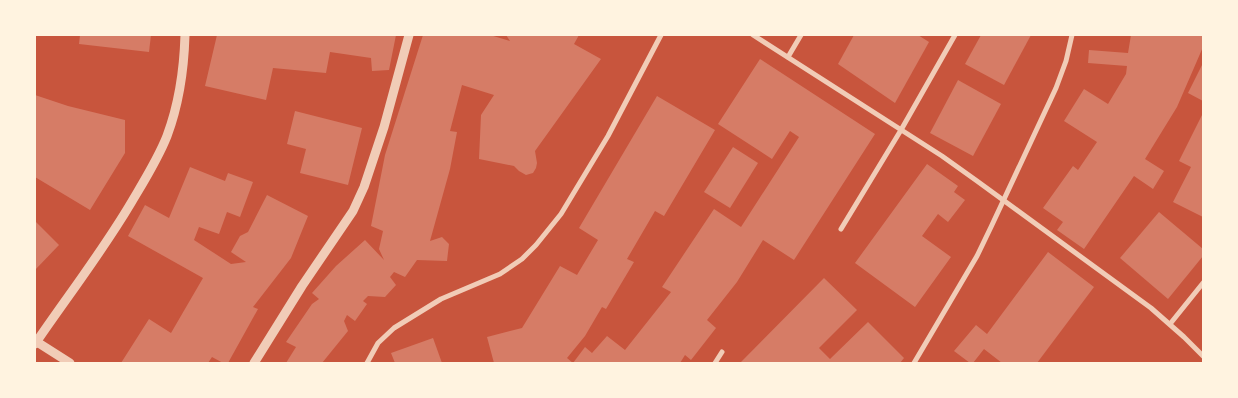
<svg xmlns="http://www.w3.org/2000/svg" width="1238" height="398" font-family="'Nunito Sans',sans-serif">
<rect width="100%" height="100%" fill="#c8553d"/>
<g fill="#d67c66">
<polygon points="80,35 151,35 149,52 79,44"/>
<polygon points="217,35 396,35 389,70 372,71 371,58 330,52 326,73 273,68 266,100 205,86"/>
<polygon points="423,35 490,35 510,41 506,35 579,35 574,44 601,59 535,151 537,163 536,168 533,173 526,175 519,171 514,166 479,159 481,115 494,95 462,85 450,131 457,132 450,169 430,241 442,237 449,244 447,261 417,260 405,277 394,272 390,277 396,285 385,297 368,296 363,301 367,304 355,321 347,315 344,321 348,331 322,363 286,363 296,347 286,342 312,304 319,299 312,293 336,266 365,240 384,260 379,249 383,231 371,226 385,155"/>
<polygon points="854,35 918,35 929,42 895,103 838,64"/>
<polygon points="981,35 1031,35 1004,85 965,64"/>
<polygon points="1131,35 1203,35 1203,47 1177,107 1145,159 1164,171 1153,189 1134,176 1084,249 1057,230 1063,222 1043,208 1073,166 1078,170 1097,142 1064,121 1084,89 1108,104 1126,74 1127,66 1088,63 1089,50 1128,53"/>
<polygon points="760,59 875,134 794,260 763,240 737,282 707,320 716,328 691,360 685,355 680,363 494,363 487,337 522,328 560,266 577,275 598,240 579,228 657,96 715,130 664,216 655,211 627,259 634,262 606,309 602,307 585,336 567,358 573,363 585,347 592,353 607,336 625,350 671,292 662,287 714,209 741,227 799,137 790,131 772,159 718,124"/>
<polygon points="1203,63 1203,101 1188,93"/>
<polygon points="958,80 1001,104 973,156 930,133"/>
<polygon points="35,95 68,106 125,120 125,153 90,210 35,177"/>
<polygon points="295,111 362,128 348,185 300,173 306,149 287,144"/>
<polygon points="1203,113 1203,217 1173,202 1191,167 1179,161"/>
<polygon points="733,147 758,163 730,208 704,192"/>
<polygon points="927,164 958,186 954,192 965,200 948,222 938,214 922,236 951,257 915,307 855,263"/>
<polygon points="190,167 225,181 228,173 253,182 240,217 227,212 219,234 199,227 194,240 231,264 246,262 231,252 240,236 248,232 267,195 308,216 291,258 253,307 258,309 228,363 223,363 212,357 208,363 121,363 149,319 171,333 203,278 128,236 145,205 169,218"/>
<polygon points="1159,212 1203,249 1203,256 1168,299 1120,258"/>
<polygon points="35,221 59,245 35,270"/>
<polygon points="1048,252 1094,287 1037,363 1002,363 984,349 973,363 970,363 954,351 976,325 987,334"/>
<polygon points="824,278 857,310 819,348 830,359 868,322 904,358 900,363 742,363 741,362"/>
<polygon points="433,338 442,363 395,363 391,353"/>
</g>
<g fill="none" stroke-linecap="round" stroke-linejoin="round">
<g stroke="#f1ccb7" stroke-width="5">
<polyline points="753,35 942,156 977,181 1151,308 1184,337 1203,356"/>
<polyline points="788,57 801,35"/>
<polyline points="841,229 901,130 955,35"/>
<polyline points="1170,324 1203,283"/>
<polyline points="367,363 378,343 394,328 441,299 500,274 522,259 536,245 561,214 608,136 661,35"/>
<polyline points="715,363 722,352"/>
<polyline points="914,363 977,256 991,227 1056,88 1066,61 1072,35"/>
</g>
<g stroke="#f1ccb7" stroke-width="9">
<polyline points="37,342 70,363"/>
<path d="M35,344C67,297 102,252 131,203C144,181 158,159 167,136C179,104 184,69 185,35"/>
<polyline points="254,363 302,286 353,211 364,187 384,127 409,35"/>
</g>
</g>
<rect width="1238" height="398" fill="none" stroke="#fff3e0" stroke-width="72"/>
</svg>
